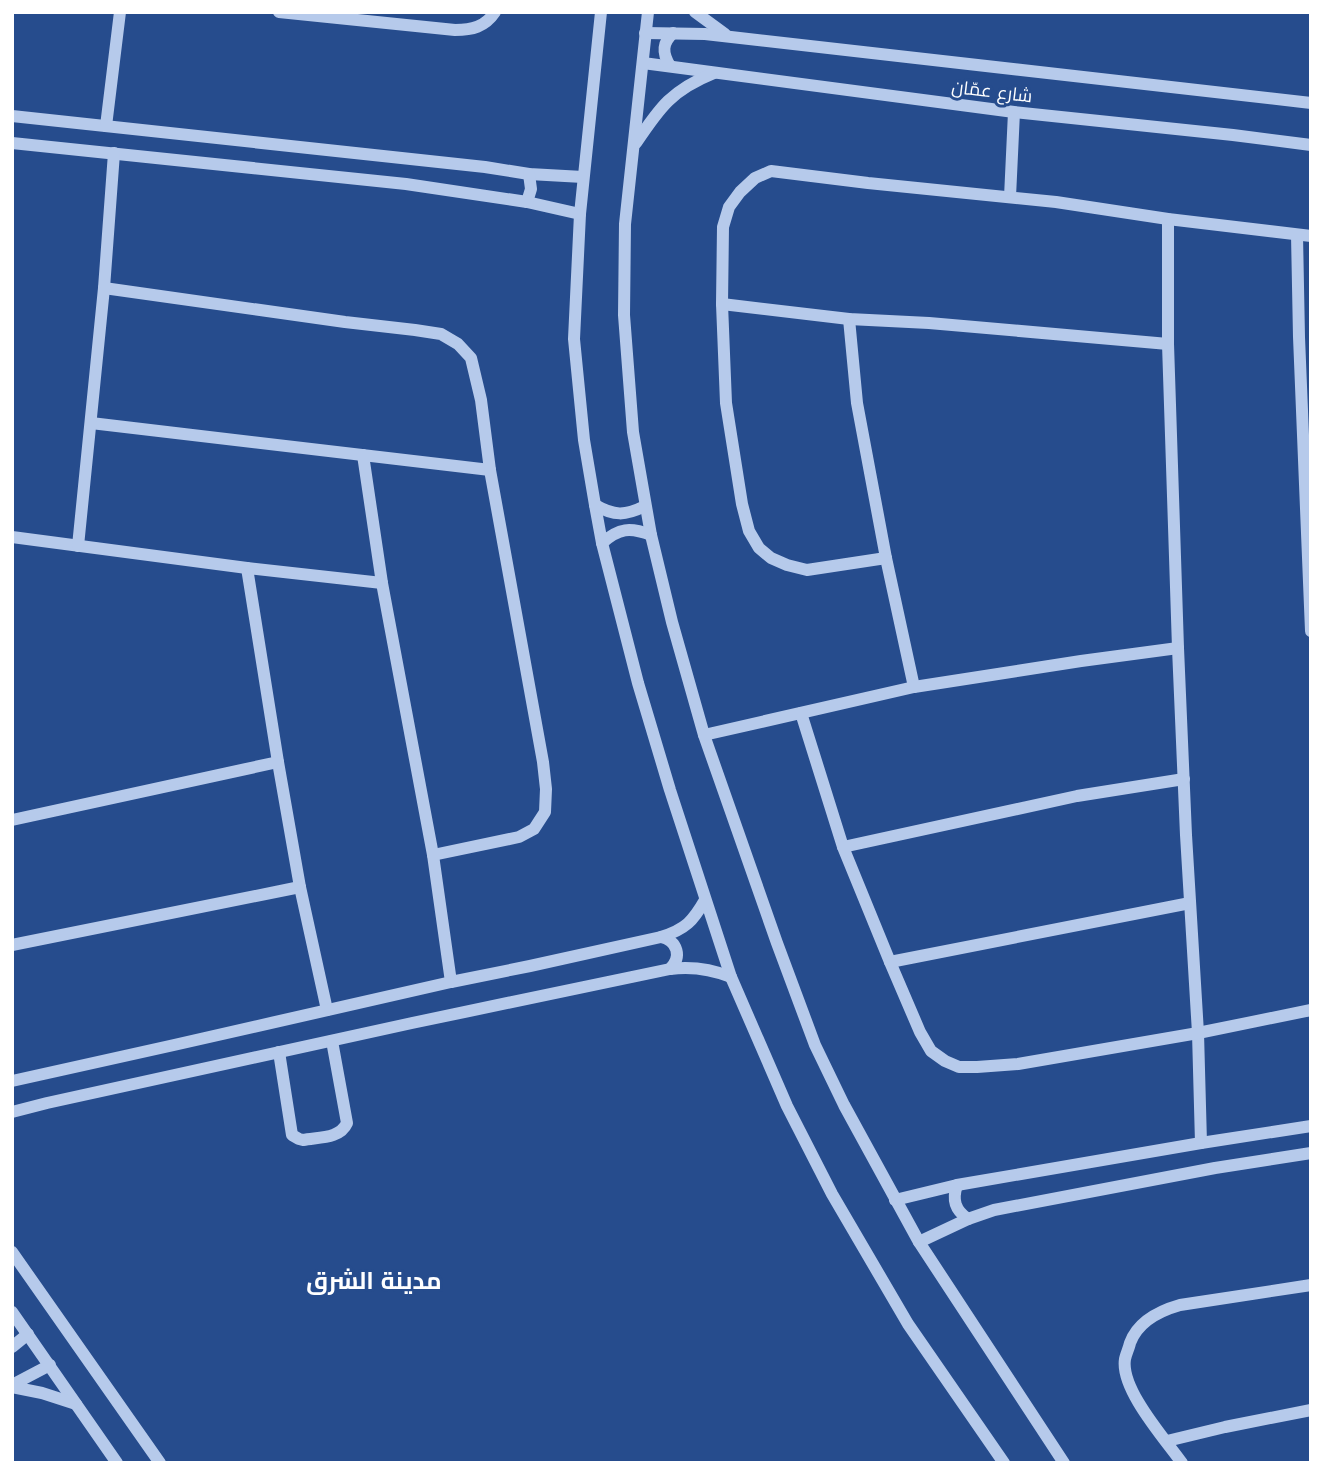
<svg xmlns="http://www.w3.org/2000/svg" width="1323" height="1475" font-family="'Work Sans',Cairo,sans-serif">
<rect width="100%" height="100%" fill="#264c8d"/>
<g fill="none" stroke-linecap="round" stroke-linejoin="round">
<g stroke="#b6caeb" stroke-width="12">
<path d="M279,12L455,30C472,30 485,27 495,12"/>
<polyline points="601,12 580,214 574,339 584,440 595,505 602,543 638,683 670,790 731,977 787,1106 832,1194 908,1324 1004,1463"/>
<polyline points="648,12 625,224 624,315 633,432 651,535 672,622 704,735 777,943 815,1045 844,1105 919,1242 1064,1463"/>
<polyline points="695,12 725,34"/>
<polyline points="645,33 705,34 1311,103"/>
<polyline points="643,63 1014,112 1233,135 1311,145"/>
<path d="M670,66C662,53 662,43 673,33"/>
<polyline points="12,116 485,167 529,174 583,177"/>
<polyline points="106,126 120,12"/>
<polyline points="12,143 406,184 527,202 580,214"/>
<path d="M636,143C660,107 672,90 714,73"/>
<polyline points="1010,197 1014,112"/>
<polyline points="527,202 531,189 529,174"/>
<polyline points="1168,219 1168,344 1178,648 1186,835 1198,1033 1201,1143"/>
<polyline points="1297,235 1299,337 1311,631"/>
<polyline points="104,288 345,322 415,330 441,334 458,344 471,358 481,400 490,470 543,762 546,789 545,812 534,829 519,837 433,855"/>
<polyline points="722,304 849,319 929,323 1168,344"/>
<polyline points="849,319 857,403 886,558 914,687"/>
<polyline points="91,423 490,470"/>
<polyline points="363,455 382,583 433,855 451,982"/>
<path d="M595,505C614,516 625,516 645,506"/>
<polyline points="12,537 247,568 382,583"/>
<path d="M602,543C619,528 630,527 651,535"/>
<polyline points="78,546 104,288 114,153"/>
<polyline points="886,558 807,570 787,565 771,558 759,548 749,531 742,504 726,403 722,304 723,227 729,207 740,192 755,178 771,171 868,183 1056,202 1168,219 1311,236"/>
<polyline points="247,568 278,762 300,887 327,1010"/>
<polyline points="801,713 843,847 890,962 920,1032 931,1051 945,1061 959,1067 977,1067 1018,1064 1198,1033 1311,1010"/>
<polyline points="704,735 914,687 1081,661 1178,648"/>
<polyline points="12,820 278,762"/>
<polyline points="843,847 1077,796 1184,779"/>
<path d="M661,937C678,941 682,957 670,969"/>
<polyline points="12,945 300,887"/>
<polyline points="890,962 1190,903"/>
<path d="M279,1052L292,1135L299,1139L303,1140C318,1137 340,1139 347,1123L332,1041"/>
<path d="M12,1081L174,1045L451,982L530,966L661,937C686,929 693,921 705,900"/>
<path d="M12,1112L47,1103L412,1023L670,969C692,966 711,969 731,977"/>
<path d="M957,1185C952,1200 955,1210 968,1219"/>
<polyline points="895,1200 957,1185 1201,1143 1311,1126"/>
<polyline points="919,1242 968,1219 994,1210 1215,1168 1311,1153"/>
<polyline points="12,1252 160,1463"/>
<polyline points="12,1312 117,1463"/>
<polyline points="12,1347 28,1334"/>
<polyline points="12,1385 50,1365"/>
<polyline points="12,1387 42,1393 76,1404"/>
<polyline points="1167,1441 1225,1427 1311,1410"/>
<path d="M1182,1463C1165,1439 1120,1389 1125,1359C1126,1354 1129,1348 1130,1343C1138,1321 1159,1311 1180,1305L1311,1285"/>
</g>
</g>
<g text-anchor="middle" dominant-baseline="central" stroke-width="6" stroke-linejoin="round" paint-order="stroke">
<g font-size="18" fill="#fff" stroke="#264c8d">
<text transform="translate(992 91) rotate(7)">شارع عمّان</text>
</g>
<g font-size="24" font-weight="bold" fill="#fff" stroke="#264c8d">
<text x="374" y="1281">مدينة الشرق</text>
</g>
</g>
<rect width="1323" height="1475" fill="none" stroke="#ffffff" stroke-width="28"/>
</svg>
